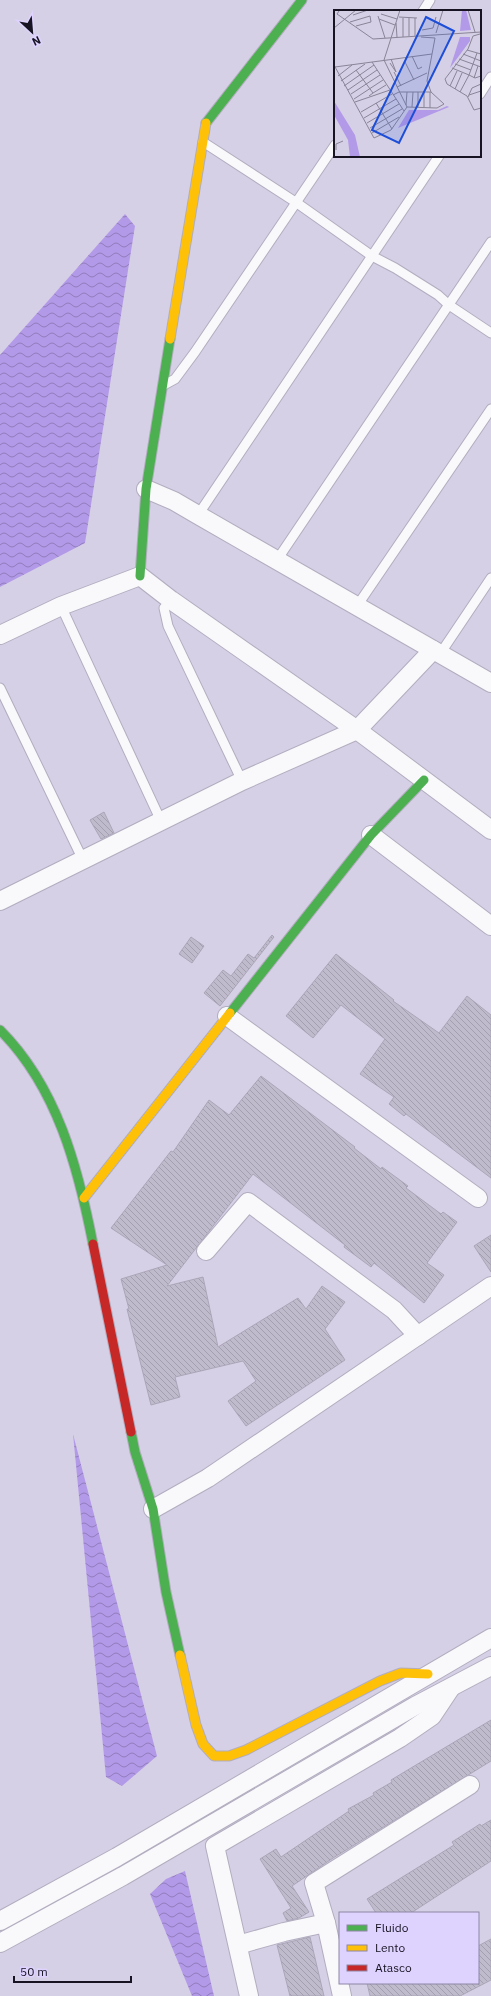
<svg xmlns="http://www.w3.org/2000/svg" width="491" height="1996" font-family="'IBM Plex Sans',sans-serif">
<defs>
<pattern id="water-waves" width="16" height="10" patternUnits="userSpaceOnUse"><rect width="16" height="10" fill="#b39ae8"/><path d="M0 5q4-4 8 0t8 0" fill="none" stroke="#917cbc"/></pattern>
<pattern id="building-back-hatch" width="6" height="6" patternUnits="userSpaceOnUse"><rect width="6" height="6" fill="#bfbacc"/><path d="M-1 5l2 2M0 0l6 6M5-1l2 2" fill="none" stroke="#a39faf"/></pattern>
</defs>
<rect width="100%" height="100%" fill="#d6d0e6"/>
<g fill="url(#water-waves)">
<polygon points="125,214 135,226 85,543 0,587 0,355"/>
<polygon points="73,1434 157,1756 122,1786 106,1777"/>
<polygon points="185,1871 214,1996 192,1996 150,1894 166,1879"/>
</g>
<g fill="url(#building-back-hatch)" stroke="#aba6b7">
<polygon points="104,812 114,833 101,839 90,820"/>
<polygon points="272,935 274,937 220,1006 204,993 223,970 231,976 248,954 254,958"/>
<polygon points="191,937 204,946 192,963 179,954"/>
<polygon points="336,954 394,1000 393,1001 439,1033 467,996 491,1015 491,1178 406,1114 404,1116 389,1104 394,1097 360,1074 385,1039 341,1005 313,1038 286,1016"/>
<polygon points="261,1076 355,1147 354,1148 381,1169 382,1167 408,1186 406,1188 441,1214 443,1212 457,1222 427,1263 444,1275 424,1303 374,1263 371,1267 344,1247 345,1245 253,1174 167,1286 203,1277 218,1347 298,1298 306,1309 322,1286 345,1302 325,1329 345,1360 246,1426 228,1401 256,1381 243,1361 175,1377 180,1397 151,1405 127,1309 129,1309 121,1279 167,1265 111,1228 171,1151 173,1152 209,1100 229,1115"/>
<polygon points="491,1235 491,1272 474,1246"/>
<polygon points="491,1720 491,1761 333,1858 292,1886 309,1912 299,1918 287,1921 283,1913 291,1908 260,1859 276,1849 281,1857 349,1811 348,1809 374,1795 373,1793 392,1782 391,1780"/>
<polygon points="491,1820 491,1861 411,1913 376,1913 367,1899 454,1845 452,1842 480,1824 481,1826"/>
<polygon points="310,1937 324,1996 290,1996 277,1945"/>
<polygon points="491,1939 491,1980 460,1996 370,1996 367,1983 478,1983 478,1946"/>
</g>
<g fill="none" stroke-linecap="round" stroke-linejoin="round">
<defs>
<g id="lane">
<polyline points="423,11 430,0"/>
<polyline points="480,94 491,77"/>
<polyline points="203,142 297,203 372,256 395,268 438,295 449,305 491,333"/>
<polyline points="164,385 175,379 195,352 335,145"/>
<polyline points="198,515 439,156"/>
<polyline points="277,560 491,242"/>
<polyline points="171,600 164,608 168,626 242,781"/>
<polyline points="61,606 161,821"/>
<polyline points="357,606 491,409"/>
<polyline points="440,654 491,578"/>
<polyline points="0,688 83,860"/>
</g>
<g id="street">
<polyline points="146,489 174,501 198,515 491,683"/>
<polyline points="0,635 61,606 140,576 171,600 357,730 491,830"/>
<polyline points="371,835 491,926"/>
<polyline points="0,901 242,781 357,730 433,650"/>
<polyline points="227,1016 478,1198"/>
<polyline points="206,1251 248,1202 394,1310 418,1336"/>
<polyline points="153,1509 208,1478 491,1286"/>
<polyline points="0,1921 117,1857 491,1638"/>
<polyline points="0,1943 123,1876 415,1706 491,1666"/>
<polyline points="238,1945 284,1932 326,1923"/>
<polyline points="249,1996 215,1846 400,1738 432,1716 450,1689"/>
<polyline points="342,1996 326,1923 314,1883 470,1785"/>
</g>
<g id="fast">
<polyline points="206,123 302,0"/>
<polyline points="140,576 146,489 170,339"/>
<polyline points="230,1013 371,835 424,780"/>
<path d="M0,1030C57,1087 78,1167 93,1244"/>
<polyline points="131,1432 135,1452 153,1509 166,1592 180,1655"/>
</g>
<g id="slow">
<polyline points="170,339 206,123"/>
<polyline points="84,1198 230,1013"/>
<polyline points="180,1655 196,1725 203,1744 214,1756 229,1756 246,1750 380,1681 401,1673 428,1674"/>
</g>
<polyline id="jam" points="93,1244 131,1432"/>
</defs>
<use href="#lane" stroke="#b2adbf" stroke-width="11"/>
<use href="#street" stroke="#b2adbf" stroke-width="20"/>
<use href="#fast" stroke="#b2adbf" stroke-width="11"/>
<use href="#slow" stroke="#b2adbf" stroke-width="11"/>
<use href="#jam" stroke="#b2adbf" stroke-width="11"/>
<use href="#lane" stroke="#f9f8fb" stroke-width="9"/>
<use href="#street" stroke="#f9f8fb" stroke-width="18"/>
<use href="#fast" stroke="#4caf50" stroke-width="9"/>
<use href="#slow" stroke="#ffc107" stroke-width="9"/>
<use href="#jam" stroke="#c62828" stroke-width="9"/>
</g>
<g transform="translate(334 10)">
<rect width="147" height="147" fill="#d6d0e6"/>
<path d="M128,0H132L137,20L126,21ZM126,27H136V31L116,58ZM0,91L21,125L26,147H16L14,130L0,105ZM113,96L115,97L64,118L75,100H104Z" fill="#b39ae8"/>
<path fill="none" stroke="#8a8498" stroke-width="1" d="M66,0L50,50L73,97M134,0L141,22M5,1L3,4L39,29L147,22M47,4L63,9M19,5L34,0M44,6L51,28M65,7L83,8M45,9L61,15M16,12L36,6L37,12L22,16M62,13L63,27M0,18L22,0M88,20L99,18L102,7M102,23L109,0M146,24L139,26L134,39L111,69L113,74L133,86L140,100L147,98M75,26V8M81,26V8M69,27V8M133,40L147,44M129,44L147,51M78,46L84,59L88,57M125,49L147,57M38,52L70,101M71,52L80,70M56,53L62,62L57,49M121,54L137,60M0,55L40,128L57,120L73,97M1,57L98,44M118,58L135,65L143,43M22,60L39,83L35,86M60,62L67,76M4,66L18,55M140,68L144,56M7,71L31,54M10,76L40,55M116,76L123,61M63,77L93,63M121,79L128,63M14,80L43,60M126,82L135,65L141,68L147,66M39,83L52,75M17,84L46,65M59,85L65,82H97M135,85L147,81M134,87L138,78L147,74M20,89L49,70M21,92L56,80M42,93L58,119M72,95L73,82M73,97L103,98L110,94L97,82L93,71L101,28L87,27M78,97L79,82M84,97V82M90,97V82M96,98V82M27,102L58,84M30,108L62,89M33,113L65,94M36,118L68,99M38,123L65,107M2,140V134L9,131"/>
<path fill="#1d4ed8" fill-opacity="0.15" stroke="#1d4ed8" stroke-width="2" d="M92,7L120,21L65,133L38,120Z"/>
<rect width="147" height="147" fill="none" stroke="#171322" stroke-width="2"/>
</g>
<rect x="339" y="1912" width="140" height="72" fill="#ded3fe" stroke="#8e86a6"/>
<rect x="347" y="1925" width="20" height="6" fill="#4caf50" stroke="#8e86a6"/>
<text x="375" y="1932" font-size="12" fill="#171322">Fluido</text>
<rect x="347" y="1945" width="20" height="6" fill="#ffc107" stroke="#8e86a6"/>
<text x="375" y="1952" font-size="12" fill="#171322">Lento</text>
<rect x="347" y="1965" width="20" height="6" fill="#c62828" stroke="#8e86a6"/>
<text x="375" y="1972" font-size="12" fill="#171322">Atasco</text>
<g transform="translate(32 32) rotate(154)" stroke="#ded3fe" stroke-width="3" paint-order="stroke">
<path d="M0-3L7 15L0 10L-7 15Z" fill="#171322"/>
<text y="-6" font-size="11" font-weight="bold" text-anchor="middle" fill="#171322">N</text>
</g>
<path d="M14 1976v6h117v-6" fill="none" stroke="#171322" stroke-width="2"/>
<text x="20" y="1976" font-size="12" fill="#171322" stroke="#ded3fe" stroke-width="3" paint-order="stroke">50 m</text>
</svg>
